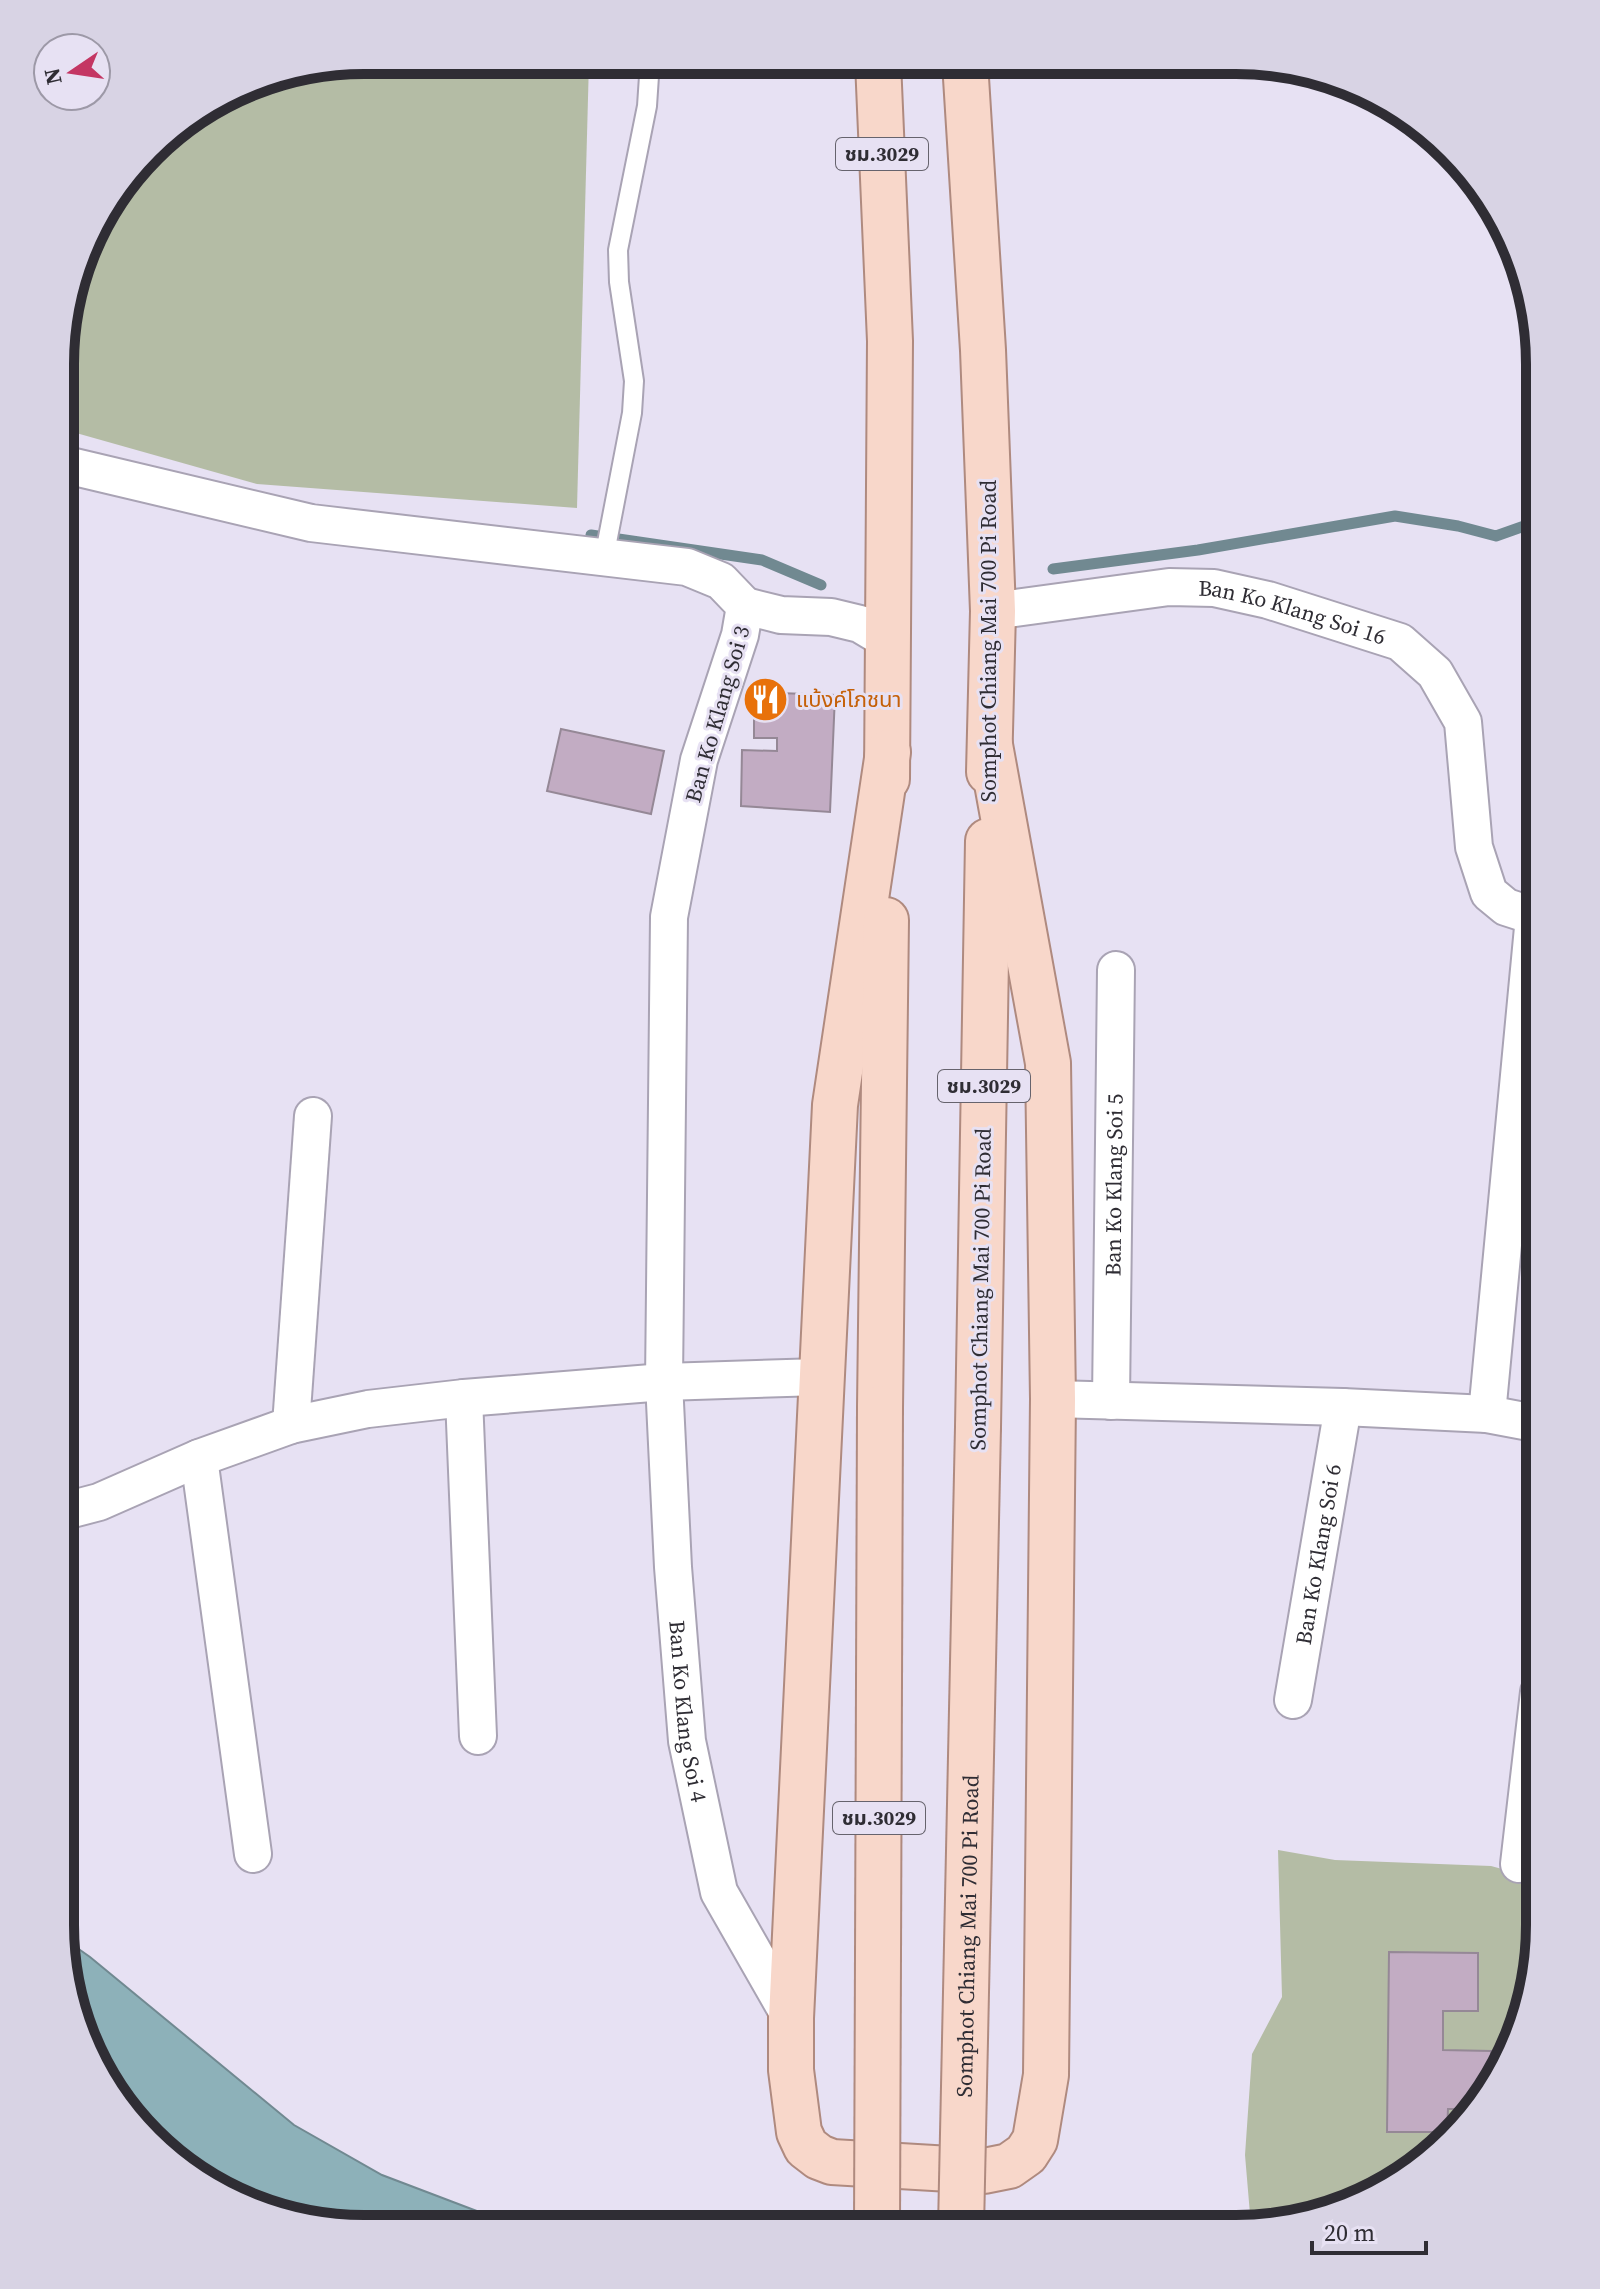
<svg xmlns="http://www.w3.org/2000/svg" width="1600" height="2289" font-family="'Source Serif 4','Noto Sans Thai',serif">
<rect width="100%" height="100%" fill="#e7e1f3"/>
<g fill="#b4bca5">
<polygon points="364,60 589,61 577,508 257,484 62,429 63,324 101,213 164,135 266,76"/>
<polygon points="1278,1850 1335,1860 1491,1866 1539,1879 1539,1945 1524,2023 1491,2090 1490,2051 1443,2050 1443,2011 1478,2011 1478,1953 1389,1952 1387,2132 1447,2132 1448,2109 1475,2109 1436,2154 1370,2198 1251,2226 1245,2155 1252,2054 1282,1997"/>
</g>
<polygon fill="#8db1b9" stroke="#718991" stroke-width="2" points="63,1938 90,1957 294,2125 382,2175 519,2227 325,2226 195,2177 135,2125 91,2059"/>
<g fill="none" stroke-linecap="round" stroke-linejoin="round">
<g stroke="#718991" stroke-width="11">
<polyline points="591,535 762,560 821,585"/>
<polyline points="1053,569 1198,550 1395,516 1458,526 1496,536 1530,524 1540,512"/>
</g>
</g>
<g fill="#c2acc3" stroke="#958896" stroke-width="2">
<polygon points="778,693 835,695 830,812 741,806 742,750 777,751 777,738 754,738 754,705 778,705"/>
<polygon points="561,729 664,751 651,814 547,791"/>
<polygon points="1389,1952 1478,1953 1478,2011 1443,2011 1443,2050 1491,2051 1491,2090 1475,2109 1448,2109 1447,2132 1387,2132"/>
</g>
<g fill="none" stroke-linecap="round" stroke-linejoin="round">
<defs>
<polyline id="lane" points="604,558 632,413 634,381 619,282 618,250 647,106 650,61"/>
<g id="street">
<path id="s1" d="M62,464L311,523L687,567L721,581L745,606L740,635L699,760L669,917L664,1382L673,1567L687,1741L719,1892L791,2018"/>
<polyline points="745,606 781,615 831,617 860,624 890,642"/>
<path id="s2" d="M993,611L1169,587L1214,588L1268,600L1400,642L1435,673L1463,722L1474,847L1489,893L1506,907L1540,918"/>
<polyline points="464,1398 478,1736"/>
<polyline points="1053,1399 1343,1407 1487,1414 1540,1424"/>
<path id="s3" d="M1111,1401L1116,970"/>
<polyline points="1487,1414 1534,917"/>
<polyline points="291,1425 313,1116"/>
<polyline points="199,1458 253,1854"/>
<polyline points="61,1512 99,1502 199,1458 291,1425 368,1409 464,1398 664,1382 820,1377"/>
<path id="s4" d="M1293,1700L1343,1407"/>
<polyline points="1519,1864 1539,1692"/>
</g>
<g id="primary">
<polyline points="878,62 890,341 887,779"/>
<polyline points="965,62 983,350 993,611 989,772"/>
<polyline points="888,752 835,1105 791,2018 791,2070 799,2132 806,2147 819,2157 832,2162 984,2171 1009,2166 1026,2154 1035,2140 1046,2075 1053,1399 1048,1063 990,745"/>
<polyline points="880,1408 886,920"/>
<polyline points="978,1427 988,841"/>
</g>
</defs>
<use href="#lane" stroke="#a9a3b4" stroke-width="22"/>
<use href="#street" stroke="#a9a3b4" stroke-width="40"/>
<use href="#primary" stroke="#af8a7f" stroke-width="48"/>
<use href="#lane" stroke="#fff" stroke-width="18"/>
<use href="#street" stroke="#fff" stroke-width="36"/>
<use href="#primary" stroke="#f8d7ca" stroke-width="44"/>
<defs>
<g id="primary-bridge">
<polyline points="877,2228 880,1408"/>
<path id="s5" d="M961,2228L978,1427"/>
</g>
</defs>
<use href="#primary-bridge" stroke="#af8a7f" stroke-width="48" stroke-linecap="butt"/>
<use href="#primary-bridge" stroke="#f8d7ca" stroke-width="44"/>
</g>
<defs>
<symbol id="restaurant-disc" viewBox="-11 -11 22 22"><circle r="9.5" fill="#e8710a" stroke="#e7e1f3"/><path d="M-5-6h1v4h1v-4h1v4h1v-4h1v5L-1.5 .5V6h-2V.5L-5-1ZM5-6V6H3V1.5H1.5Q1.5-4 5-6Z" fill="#fff"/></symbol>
</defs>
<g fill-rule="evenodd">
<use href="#restaurant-disc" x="740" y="674" width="51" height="51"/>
</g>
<g text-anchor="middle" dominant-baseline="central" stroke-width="6" stroke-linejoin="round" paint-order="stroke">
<g fill="#e7e1f3" stroke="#66636d" stroke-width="2">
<rect x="836" y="138" width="92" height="32" rx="6"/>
<rect x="938" y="1070" width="92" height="32" rx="6"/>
<rect x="833" y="1802" width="92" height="32" rx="6"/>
</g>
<g font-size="20" font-weight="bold" fill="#2f2d34">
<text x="882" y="154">ชม.3029</text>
<text x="984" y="1086">ชม.3029</text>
<text x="879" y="1818">ชม.3029</text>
</g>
<g font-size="22" fill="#2f2d34" stroke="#e7e1f3">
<text stroke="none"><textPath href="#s2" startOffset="304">Ban Ko Klang Soi 16</textPath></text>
<text transform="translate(988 641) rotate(-90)">Somphot Chiang Mai 700 Pi Road</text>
<text transform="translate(717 714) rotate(-74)">Ban Ko Klang Soi 3</text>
<text stroke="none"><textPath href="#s3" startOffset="216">Ban Ko Klang Soi 5</textPath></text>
<text transform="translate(980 1289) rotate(-89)">Somphot Chiang Mai 700 Pi Road</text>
<text stroke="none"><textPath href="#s4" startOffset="148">Ban Ko Klang Soi 6</textPath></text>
<text stroke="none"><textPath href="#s1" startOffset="1822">Ban Ko Klang Soi 4</textPath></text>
<text stroke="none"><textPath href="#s5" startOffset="292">Somphot Chiang Mai 700 Pi Road</textPath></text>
</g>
<g font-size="22" fill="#c56008" stroke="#e7e1f3" text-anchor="start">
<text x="796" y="699">แบ้งค์โภชนา</text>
</g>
</g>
<path d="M0 0H1600V2289H0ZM364 74H1236A290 290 0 0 1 1526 364V1925A290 290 0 0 1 1236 2215H364A290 290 0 0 1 74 1925V364A290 290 0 0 1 364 74Z" fill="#d8d3e4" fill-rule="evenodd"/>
<path fill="none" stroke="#2f2d34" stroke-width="10" d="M364 74H1236A290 290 0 0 1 1526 364V1925A290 290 0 0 1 1236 2215H364A290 290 0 0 1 74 1925V364A290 290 0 0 1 364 74Z"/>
<g transform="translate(72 72) rotate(257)"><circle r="38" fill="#e7e1f3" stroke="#9d99a7" stroke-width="2"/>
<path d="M0-6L14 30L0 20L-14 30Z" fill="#c43663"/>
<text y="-12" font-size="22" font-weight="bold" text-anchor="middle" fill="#2f2d34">N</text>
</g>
<path d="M1312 2241v12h114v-12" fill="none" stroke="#2f2d34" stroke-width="4"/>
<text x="1324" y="2241" font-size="24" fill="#2f2d34" stroke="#e7e1f3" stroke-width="6" paint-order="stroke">20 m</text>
</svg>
